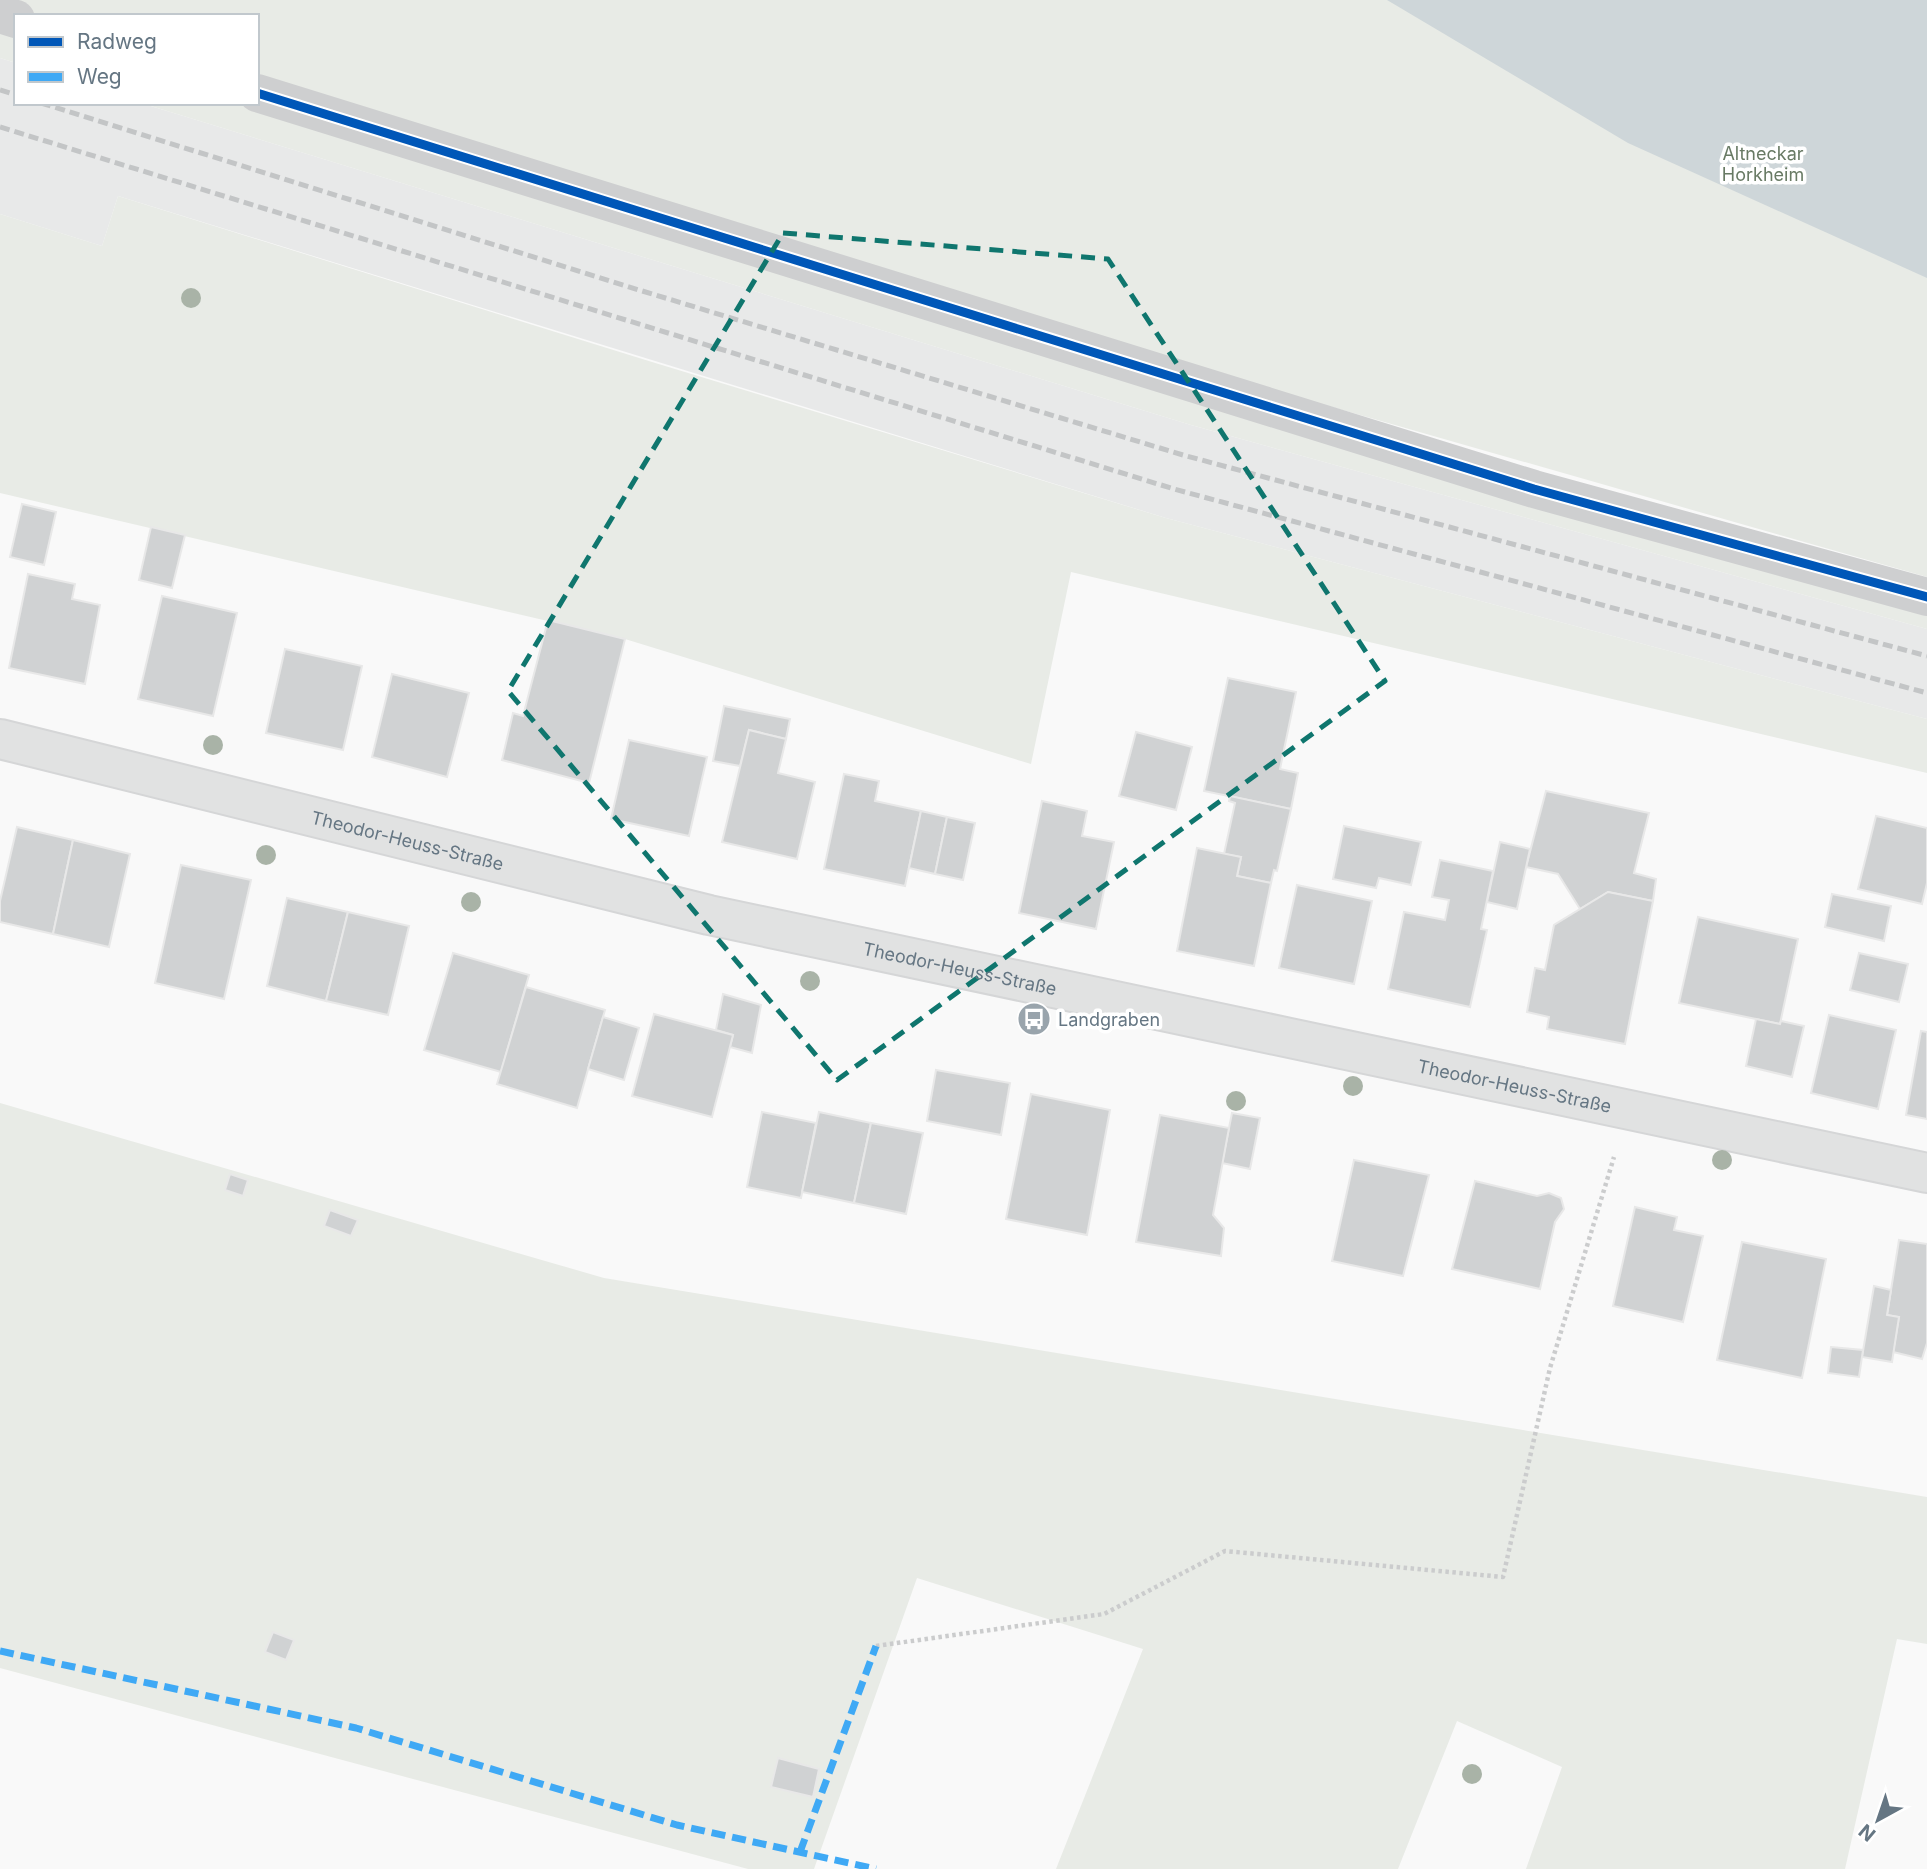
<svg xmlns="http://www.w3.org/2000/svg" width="1927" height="1869" font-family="Inter,sans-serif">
<rect width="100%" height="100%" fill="#f9f9f9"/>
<polygon fill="#e8e9e9" points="0,58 16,63 16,103 141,103 1191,425 1927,629 1927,719 1166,518 118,196 102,246 0,214"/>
<g fill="#e8ebe6">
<polygon points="0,0 1927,0 1927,577 1325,405 1927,608 1927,629 1191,425 141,103 257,103 257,16 16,16 16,63 0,58"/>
<polygon points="118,196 652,362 1166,518 1927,719 1927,773 1071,572 1031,764 625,639 0,493 0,214 102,246"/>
<polygon points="0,1103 604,1278 1927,1497 1927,1644 1897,1639 1845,1869 1526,1869 1562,1767 1457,1721 1398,1869 1056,1869 1143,1649 917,1578 814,1869 748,1869 0,1668"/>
</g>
<polygon fill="#ced6d9" points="1387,0 1927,0 1927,278 1628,143"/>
<g fill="#d0d2d3" stroke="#e8e8e8" stroke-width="2">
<polygon points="22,504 56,512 44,565 10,557"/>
<polygon points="151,527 185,535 172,588 139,580"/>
<polygon points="28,574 75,584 72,599 100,605 85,684 9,668"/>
<polygon points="162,596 237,613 213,716 138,699"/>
<polygon points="548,620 625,639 589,783 502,760 513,713 523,716"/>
<polygon points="285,649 362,666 343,750 266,733"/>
<polygon points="392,674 469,693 447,777 372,757"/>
<polygon points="1228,678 1296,692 1280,769 1298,773 1291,809 1204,791"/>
<polygon points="724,706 790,719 786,739 749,730 740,766 713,761"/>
<polygon points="749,730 786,739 778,773 815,782 797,859 722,842"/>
<polygon points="1136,732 1192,747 1176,810 1119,796"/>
<polygon points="629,740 707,757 689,836 611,819"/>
<polygon points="844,774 879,781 875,801 921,811 905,886 824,869"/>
<polygon points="1546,791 1649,813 1634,873 1656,879 1653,901 1608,892 1580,909 1558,874 1526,867"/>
<polygon points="1230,796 1291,809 1277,871 1274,870 1271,883 1237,876 1241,857 1224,854 1235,803 1229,801"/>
<polygon points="1042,801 1087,811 1082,836 1114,842 1096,929 1019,913"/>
<polygon points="921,811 947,817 935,874 909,868"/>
<polygon points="1876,816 1927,828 1927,883 1922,904 1858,889"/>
<polygon points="947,817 975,823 963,880 935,874"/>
<polygon points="1344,826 1421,842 1411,885 1379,878 1376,888 1333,879"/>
<polygon points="17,827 73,840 53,934 0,922 0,901"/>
<polygon points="73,840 130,854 109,947 53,934"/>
<polygon points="1500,842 1530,849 1517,909 1487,902"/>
<polygon points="1197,848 1241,857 1237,876 1271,883 1254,966 1177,951"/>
<polygon points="1440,860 1493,871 1481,929 1487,930 1470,1007 1388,989 1404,912 1445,920 1449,900 1432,897"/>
<polygon points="181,865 251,880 224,999 155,983"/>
<polygon points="1297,885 1372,901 1354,984 1279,968"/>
<polygon points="1608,892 1653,901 1625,1044 1547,1029 1549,1017 1527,1012 1535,968 1545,970 1554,925"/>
<polygon points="1832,894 1891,906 1884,941 1825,927"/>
<polygon points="287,898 348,912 326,1001 267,986"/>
<polygon points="348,912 409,926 388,1015 326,1001"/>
<polygon points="1698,917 1798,939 1780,1024 1679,1003"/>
<polygon points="453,953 529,975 501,1072 424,1050"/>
<polygon points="1859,953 1908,964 1899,1002 1850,990"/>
<polygon points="526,987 605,1010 577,1108 497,1084"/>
<polygon points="723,994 761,1005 752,1053 730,1047 733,1035 716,1030"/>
<polygon points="654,1014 733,1035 712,1117 632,1096"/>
<polygon points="1829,1015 1896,1030 1878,1109 1811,1093"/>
<polygon points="603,1017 639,1028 624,1080 588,1069"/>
<polygon points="1756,1019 1780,1024 1781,1021 1804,1026 1792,1077 1746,1066"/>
<polygon points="1921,1031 1927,1032 1927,1119 1906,1115"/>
<polygon points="936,1070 1010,1083 1001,1135 927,1121"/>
<polygon points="1031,1094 1110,1110 1087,1235 1006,1219"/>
<polygon points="762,1112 816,1123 801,1198 747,1187"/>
<polygon points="819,1112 871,1123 854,1203 802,1192"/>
<polygon points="1232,1113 1260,1118 1250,1169 1222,1163"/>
<polygon points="1160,1115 1229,1128 1213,1215 1224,1228 1221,1256 1136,1242"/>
<polygon points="871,1123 923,1133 906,1214 854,1203"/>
<polygon points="1354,1160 1429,1175 1403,1276 1332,1261"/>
<polygon points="230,1174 248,1180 243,1196 225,1190"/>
<polygon points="1475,1181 1537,1196 1549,1193 1561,1198 1564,1209 1555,1222 1540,1289 1452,1269"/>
<polygon points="1635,1207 1677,1217 1674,1230 1703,1236 1683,1322 1613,1306"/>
<polygon points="330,1210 358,1220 351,1236 324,1226"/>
<polygon points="1899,1240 1927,1244 1927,1343 1922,1359 1893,1352 1899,1317 1887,1315"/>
<polygon points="1742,1242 1826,1259 1802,1378 1717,1360"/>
<polygon points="1874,1286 1891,1290 1887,1315 1899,1317 1892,1362 1862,1357"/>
<polygon points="1831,1347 1863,1350 1859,1377 1828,1373"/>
<polygon points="273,1632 294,1640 286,1660 265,1652"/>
<polygon points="778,1758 819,1769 813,1797 771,1787"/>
</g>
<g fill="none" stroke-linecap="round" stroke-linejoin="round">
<defs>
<g id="major">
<path id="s1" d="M0,739L709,915L1927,1173"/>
</g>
</defs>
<use href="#major" stroke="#d5d6d7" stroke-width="42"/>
<polyline stroke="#cbcccd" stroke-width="4.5" stroke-dasharray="3.5 3.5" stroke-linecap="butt" points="876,1646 1104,1614 1225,1551 1503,1577 1550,1368 1614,1157"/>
<g stroke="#cecfd0" stroke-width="38">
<polyline points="0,14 16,19"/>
<polyline points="257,93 1534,489 1927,597"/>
</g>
<use href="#major" stroke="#e1e2e2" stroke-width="38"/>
<g stroke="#c3c5c6" stroke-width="5" stroke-dasharray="10 5" stroke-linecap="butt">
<polyline points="0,90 16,95"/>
<polyline points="41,103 639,290 1183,455 1927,656"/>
<polyline points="0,127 1174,489 1927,693"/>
</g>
<g stroke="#3fa9f5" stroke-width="7" stroke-dasharray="14 7" stroke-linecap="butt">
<polyline points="0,1651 356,1728 677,1825 876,1869"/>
<polyline points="800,1852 876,1646"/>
</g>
<defs>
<polyline id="cycleway" points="257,93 1534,489 1927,597"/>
</defs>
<use href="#cycleway" stroke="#fff" stroke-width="13"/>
<use href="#cycleway" stroke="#0057b8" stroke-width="9"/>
</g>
<g fill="#a9b3a7">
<circle cx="191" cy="298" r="10"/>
<circle cx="213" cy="745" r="10"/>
<circle cx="266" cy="855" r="10"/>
<circle cx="471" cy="902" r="10"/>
<circle cx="810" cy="981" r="10"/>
<circle cx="1353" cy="1086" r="10"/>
<circle cx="1236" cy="1101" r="10"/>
<circle cx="1722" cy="1160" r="10"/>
<circle cx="1472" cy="1774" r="10"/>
</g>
<path fill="none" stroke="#0f766e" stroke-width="5" stroke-dasharray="14 9" stroke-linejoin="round" d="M783,233L1108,259L1385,681L837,1080L508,691Z"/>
<defs>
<symbol id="bus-disc" viewBox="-11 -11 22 22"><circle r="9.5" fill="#99a4ac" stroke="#fff"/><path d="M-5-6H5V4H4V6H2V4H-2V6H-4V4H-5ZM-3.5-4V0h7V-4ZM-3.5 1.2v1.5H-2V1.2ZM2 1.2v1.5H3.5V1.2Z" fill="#fff"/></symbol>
</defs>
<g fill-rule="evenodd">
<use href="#bus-disc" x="1015" y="1000" width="38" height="38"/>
</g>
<g text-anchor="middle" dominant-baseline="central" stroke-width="7" stroke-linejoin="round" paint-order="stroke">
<g font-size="18" fill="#687a64" stroke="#fff">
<text x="1763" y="153">Altneckar<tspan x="1763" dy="21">Horkheim</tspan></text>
</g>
<g font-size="18" fill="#657683" stroke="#fff">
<text stroke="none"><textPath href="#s1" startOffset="420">Theodor-Heuss-Straße</textPath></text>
<text stroke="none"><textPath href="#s1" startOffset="987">Theodor-Heuss-Straße</textPath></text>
<text stroke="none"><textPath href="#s1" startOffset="1554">Theodor-Heuss-Straße</textPath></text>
</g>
<g font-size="18" fill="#657683" stroke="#fff" text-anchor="start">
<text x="1058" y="1019">Landgraben</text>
</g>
</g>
<rect x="14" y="14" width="245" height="91" fill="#ffffff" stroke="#c1c8cd" stroke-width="2"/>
<rect x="28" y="37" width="35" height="10" fill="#0057b8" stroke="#c1c8cd" stroke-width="2"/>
<text x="77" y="49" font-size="21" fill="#657683">Radweg</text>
<rect x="28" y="72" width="35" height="10" fill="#3fa9f5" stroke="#c1c8cd" stroke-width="2"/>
<text x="77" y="84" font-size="21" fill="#657683">Weg</text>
<g transform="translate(1878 1820) rotate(220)" stroke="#ffffff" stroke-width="5" paint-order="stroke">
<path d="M0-5L12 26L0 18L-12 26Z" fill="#657683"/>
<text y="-10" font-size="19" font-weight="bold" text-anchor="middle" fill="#657683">N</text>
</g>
</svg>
